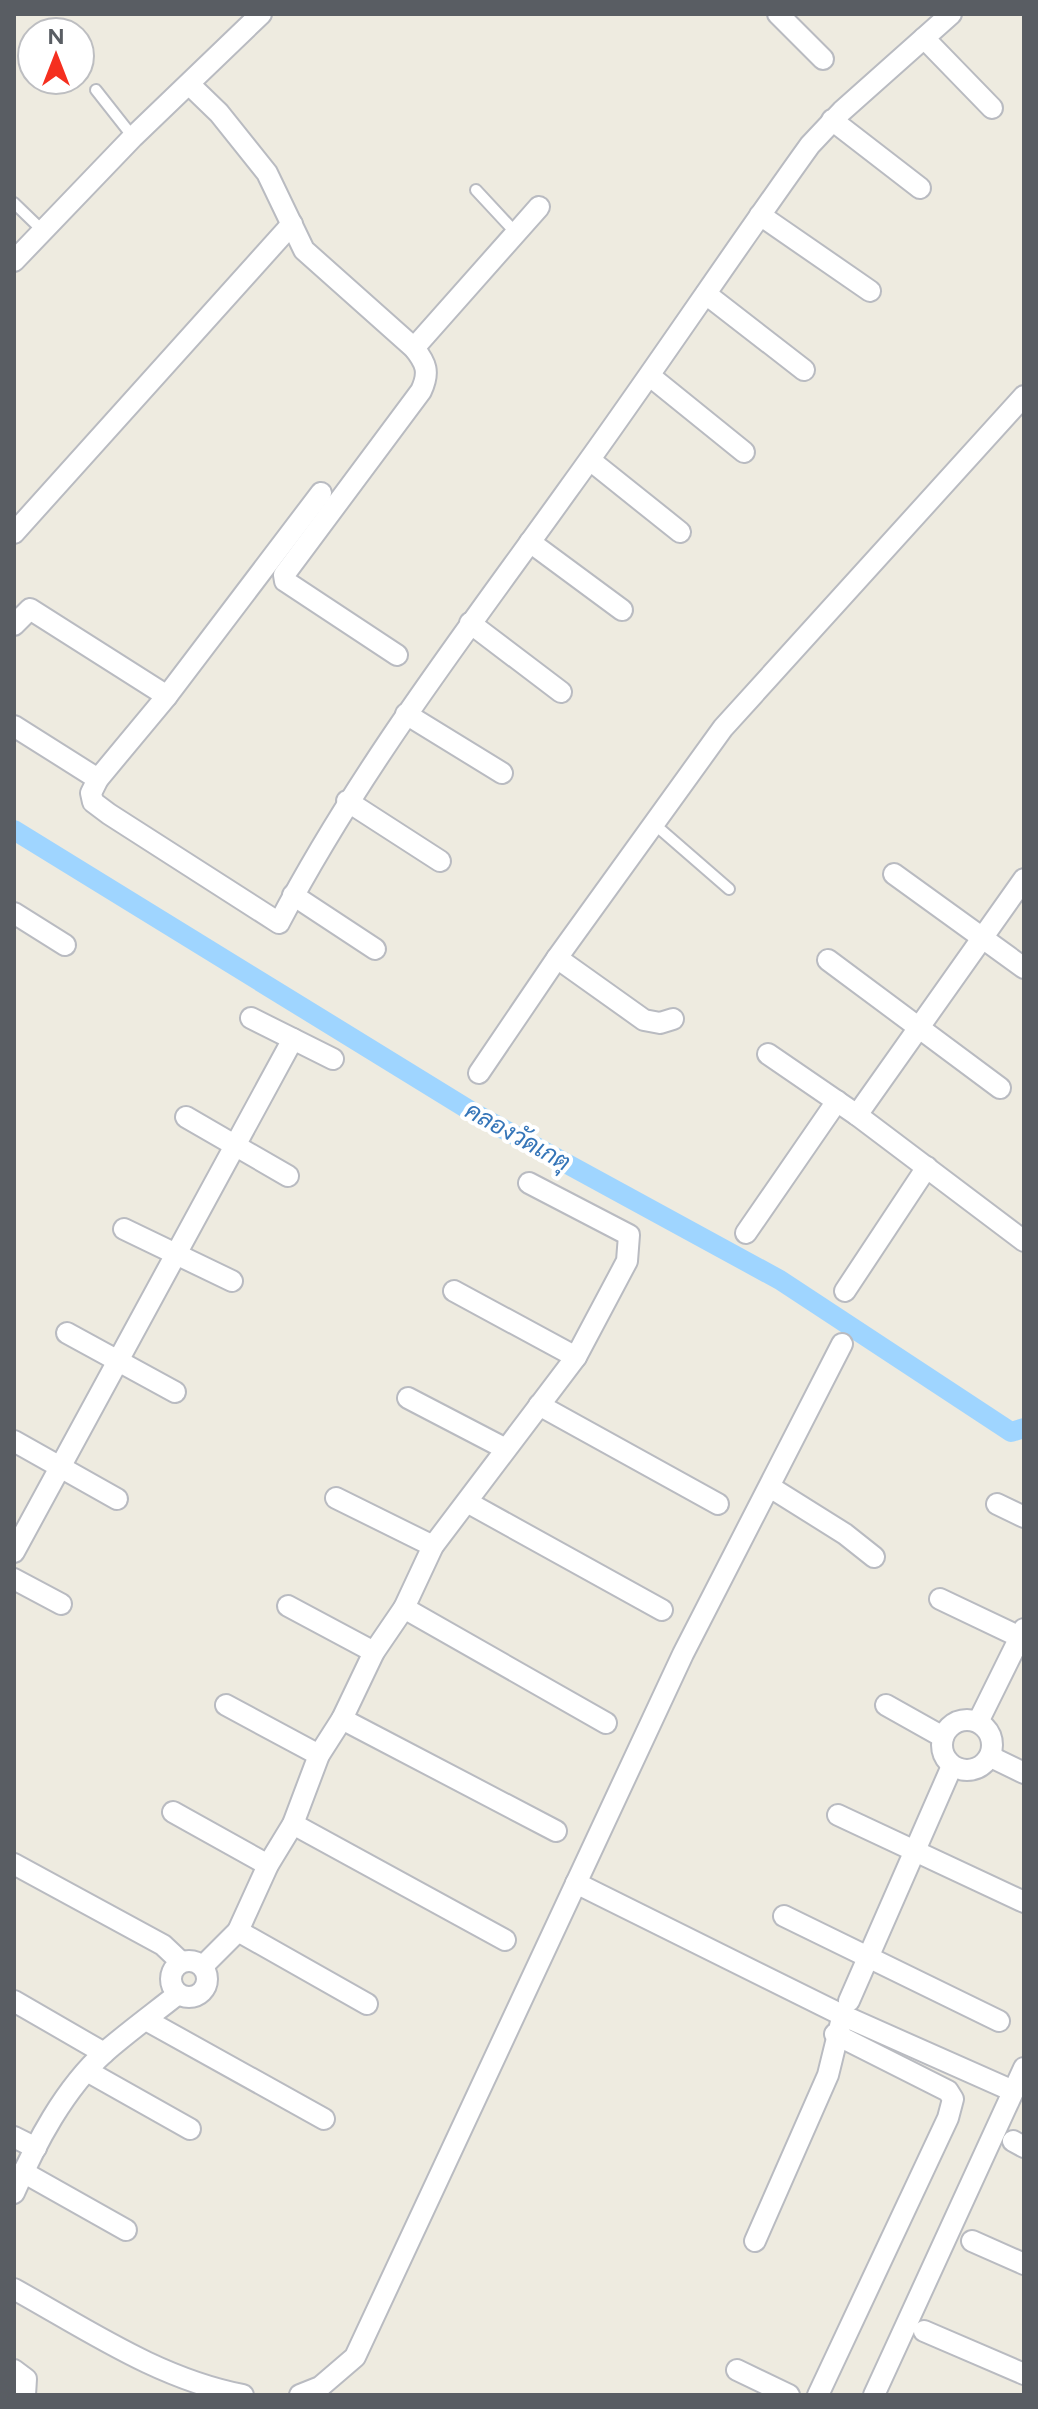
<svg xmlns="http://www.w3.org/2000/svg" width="1038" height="2409" font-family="Figtree,Sarabun,sans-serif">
<rect width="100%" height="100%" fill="#eeebe0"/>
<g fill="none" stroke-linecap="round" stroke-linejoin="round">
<polyline stroke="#9fd5ff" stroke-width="20" points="14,830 474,1113 780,1280 1011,1432 1024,1428"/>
<defs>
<g id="service">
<polyline points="96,90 133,137"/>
<polyline points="476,190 516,233"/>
<polyline points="14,203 43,231"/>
<polyline points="653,823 729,889"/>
</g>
<g id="minor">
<polyline points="778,14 823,59"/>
<polyline points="924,38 992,108"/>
<path d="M190,85L219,113L267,173L304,250L414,348C426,363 430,372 421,391L284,575L285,581L397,655"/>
<polyline points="832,120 920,188"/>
<polyline points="760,215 870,291"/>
<polyline points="14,261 133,137 261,14"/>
<polyline points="706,294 804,370"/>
<polyline points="414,348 539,207"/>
<polyline points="650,376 744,452"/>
<polyline points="590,460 680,532"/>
<path d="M321,493L167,696L98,779L91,793L93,802L109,814L279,923C360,769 466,632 567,491C650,377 728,259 810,145L842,111L951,14"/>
<polyline points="14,533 292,224"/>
<polyline points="530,542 622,610"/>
<polyline points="470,623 561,692"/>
<polyline points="14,625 30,609 167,696"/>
<polyline points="406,714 502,773"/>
<polyline points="14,726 98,779"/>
<polyline points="347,801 440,861"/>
<polyline points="894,874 1024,968"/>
<polyline points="293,895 375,949"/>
<polyline points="14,913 65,945"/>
<polyline points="557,958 644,1020 660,1023 673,1019"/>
<polyline points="828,960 1000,1088"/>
<polyline points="251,1018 293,1039"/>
<polyline points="768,1054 857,1115 1024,1241"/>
<polyline points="479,1073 557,958 723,728 1024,396"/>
<polyline points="857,1115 1024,879"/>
<polyline points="186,1117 288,1176"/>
<polyline points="529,1183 629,1235 627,1261 576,1357 433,1546 404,1608 374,1652 342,1719 556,1831"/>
<polyline points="124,1229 232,1281"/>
<polyline points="746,1233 837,1101"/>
<polyline points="454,1291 576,1357"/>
<polyline points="845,1291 927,1167"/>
<polyline points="67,1333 175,1392"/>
<polyline points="408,1398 504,1448"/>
<polyline points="539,1405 718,1504"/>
<polyline points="14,1441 117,1499"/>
<polyline points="770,1487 845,1534 874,1557"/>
<polyline points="336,1498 433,1546"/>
<polyline points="467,1502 662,1610"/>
<polyline points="997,1504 1024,1517"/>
<polyline points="14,1552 293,1039 333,1059"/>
<polyline points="14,1579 61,1604"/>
<polyline points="940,1599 1024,1639"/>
<polyline points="288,1606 374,1652"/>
<polyline points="404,1608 606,1723"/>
<polyline points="226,1705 319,1755"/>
<polyline points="886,1705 943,1737"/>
<circle cx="967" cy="1745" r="25"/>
<polyline points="978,1722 1024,1629"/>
<polyline points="991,1757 1024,1773"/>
<polyline points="173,1812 268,1865"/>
<polyline points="838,1815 1024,1902"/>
<polyline points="293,1824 505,1940"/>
<polyline points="14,1864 163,1945 181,1962"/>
<polyline points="576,1883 844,2016 1013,2091"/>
<polyline points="784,1916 999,2021"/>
<polyline points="238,1931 367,2004"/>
<circle cx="189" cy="1979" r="18"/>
<polyline points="203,1966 238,1931 268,1865 293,1824 319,1755 342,1719"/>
<polyline points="14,2001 104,2053"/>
<polyline points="849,2001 952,1766"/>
<polyline points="146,2020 324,2119"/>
<polyline points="87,2071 190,2129"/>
<polyline points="14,2137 36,2148"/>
<polyline points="1013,2141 1024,2147"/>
<polyline points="23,2172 126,2230"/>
<path d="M14,2193C36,2143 64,2089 105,2052C128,2032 154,2013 178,1994"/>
<polyline points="755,2241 828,2075 841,2022"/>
<polyline points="972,2241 1024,2264"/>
<path d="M14,2289C88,2330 159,2379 243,2395"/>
<polyline points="924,2331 1024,2374"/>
<polyline points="14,2370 26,2379 25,2395"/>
<polyline points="737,2370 789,2395"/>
<polyline points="300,2395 320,2387 355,2357 683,1654 842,1344"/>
<polyline points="818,2395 948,2118 953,2099 948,2091 835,2034"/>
<polyline points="874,2395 1024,2068"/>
</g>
</defs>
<use href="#service" stroke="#b9bbc1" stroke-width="14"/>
<use href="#minor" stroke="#b9bbc1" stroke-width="24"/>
<use href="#service" stroke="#fff" stroke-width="10"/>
<use href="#minor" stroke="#fff" stroke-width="20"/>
</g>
<g text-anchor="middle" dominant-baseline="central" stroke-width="8" stroke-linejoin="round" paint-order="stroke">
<g font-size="24" font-style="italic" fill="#3575b8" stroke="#fff">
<text transform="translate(518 1136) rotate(29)">คลองวัดเกตุ</text>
</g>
</g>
<rect width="1038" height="2409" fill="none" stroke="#595d63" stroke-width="32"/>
<g transform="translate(56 56)"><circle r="38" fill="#ffffff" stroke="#bdbec1" stroke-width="2"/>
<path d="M0-6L14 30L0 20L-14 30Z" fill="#f52f1f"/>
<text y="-12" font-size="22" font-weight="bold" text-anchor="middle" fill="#595d63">N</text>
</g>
</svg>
